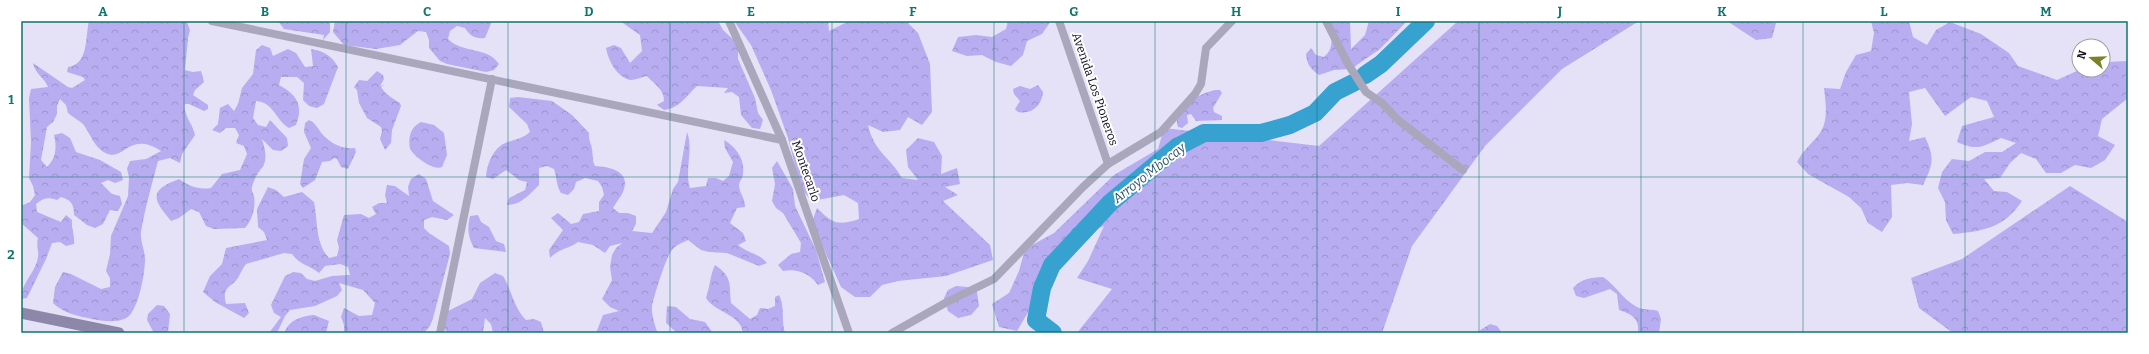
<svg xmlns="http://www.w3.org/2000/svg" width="2149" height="354" font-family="Bitter,serif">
<defs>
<pattern id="forest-crowns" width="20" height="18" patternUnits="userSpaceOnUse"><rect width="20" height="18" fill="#b7adf0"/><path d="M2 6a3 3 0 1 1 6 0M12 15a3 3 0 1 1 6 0" fill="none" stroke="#9c94cd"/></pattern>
</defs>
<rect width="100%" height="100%" fill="#e5e2f7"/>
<g fill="url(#forest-crowns)">
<path d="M89,21L187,22L190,30L188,38L185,70L193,72L201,71L204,82L195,90L193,95L208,105V109L204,111L189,104H185C183,115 193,124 195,135L182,154L180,163L170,158L158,161C152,184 145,208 141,232C140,242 145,250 145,259C145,274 139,304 130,315C122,324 102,321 92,319C78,316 63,313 53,303L55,287L63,272L71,274L101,289L110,287V278L106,271L110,254L111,236L128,196L129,177L127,169L130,161L146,159L161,151C129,131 125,160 108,154C94,149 91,134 83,124C79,120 72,117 68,113L66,105L60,99L57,106V114L53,122L47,127L41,160L47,167C56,158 57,148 54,135L62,133L70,138L76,152L100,160L121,172L123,180L115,183L108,180L101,183L112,194L120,196L122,204L118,211L110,210L103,224L95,228L87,225L74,215C74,204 71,200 61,197L57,200C48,197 43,198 36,204L37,212L61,222L66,215L72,220C71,229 75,235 74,244L66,246L60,242L52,243L46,259L27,298L21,299C21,283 36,272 38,257C39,250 36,245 38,238L21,223V206L30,202L35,195L33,186L29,178L31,142L29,98L31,89L48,87C44,77 35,74 33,63L68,87L72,88L85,80L83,77L67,72L68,67C89,64 85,37 89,21Z"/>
<polygon points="278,21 327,21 330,23 330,32 323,40 324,35 284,29"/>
<path d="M335,21H492L485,38C475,39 470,36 465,28L457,26L450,31L448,39C463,54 487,46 499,64L494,70L486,72L447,64L440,61L429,48V40L426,32L418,31L400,45L376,49L344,45L333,32Z"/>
<path d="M620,21H718L723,30L735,41L738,49V59L755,98L758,113L763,120L760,129L752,128L741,115L739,97L732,92L724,93L728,88L697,86C686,96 680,108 664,110L657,105L664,101C664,89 655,85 647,76C642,77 635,80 631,80C617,78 608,60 606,48L614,45L621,48L630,63L642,51L640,35Z"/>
<path d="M734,21H828L829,31L849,21L907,22L918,33L930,64L932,112L922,125L908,117L900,130L883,132L868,125C874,152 890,157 902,178L918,180L908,167L906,150L918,138L934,142L942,156L941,174L957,168L960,184L945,187L958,195L943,201L990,245L993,260L946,276L898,281L882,285L870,297H855L841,287L820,240L811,225L817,208C833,224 838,226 859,219L858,203L844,195L812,201L801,189L788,138L771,90L751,45Z"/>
<polygon points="1008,21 1051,21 1042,34 1027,41 1023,55 1011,66 996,62 982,55 967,56 952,51 958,37 976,35 992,37 1006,29"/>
<path d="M1330,21H1350L1351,49L1365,35L1369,21H1407L1380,49L1351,69L1334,70L1319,75C1310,69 1307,64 1306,54L1311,48L1316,55L1324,57C1336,47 1330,35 1330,21Z"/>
<polygon points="1458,21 1639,21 1562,69 1485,146 1412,246 1382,333 1077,333 1112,289 1077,278 1088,261 1104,226 1080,236 1058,260 1047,277 1037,297 1017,331 999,327 992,304 1009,293 1019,271 1025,249 1054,233 1114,175 1158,149 1164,128 1319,146"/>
<polygon points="1729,21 1765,21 1776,23 1772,38 1756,40 1730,23"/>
<path d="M1871,21H1909L1913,37L1927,45L1936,30L1950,22L1981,34L2009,53L2018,66L2057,80L2079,70H2103V63L2106,62L2128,61V98L2102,119L2098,136L2115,145L2105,160L2091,168L2075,165L2061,173H2046L2036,159L2021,153L2010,163L2000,178L1984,179L1994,191L2007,192L2022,201C2004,228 1984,231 1953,234L1946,220L1945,202L1938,188L1942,172L1952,159L1969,161L1985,152H2002L2016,143L2001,138C1982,147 1977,151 1957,142L1962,126L1994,117L1987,101L1971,97L1945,116L1925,88L1909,92L1912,124L1909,141L1925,137C1935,158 1933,165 1923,185L1907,183L1891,185L1892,217L1882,232L1868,223L1861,208L1849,197L1808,174L1797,162C1803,151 1808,147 1817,137C1829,124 1826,105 1824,88L1840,89L1846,72L1856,55L1871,51L1874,33Z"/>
<path d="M262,45L270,48L273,56L288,49L296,53L305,67L313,66L311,49C324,51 332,56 338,67L324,104L317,108L309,106L303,100L304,83L297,77H281L279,85C296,94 304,105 296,125L289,128C276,121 274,102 256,101L253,118L258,125L266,127L270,120L287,138L288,146L281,151L273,150L262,139C272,171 258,163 252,187C251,191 253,193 254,196C256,207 252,220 245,228L214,229L206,226L199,212L191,209L179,218L171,221C152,199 149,190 179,179C189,186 198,190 211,188L222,174L240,170L247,154L244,146L236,143L239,135L235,128H226L220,133L212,130L218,124L220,108L228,104L234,111L238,104L242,88L253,74L256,50Z"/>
<path d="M377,71L383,75L384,79L380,86L384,85L381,87C386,95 392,98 400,103L401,106L392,130L391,143L385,150L380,139L382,131L381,127L367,118L359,103L357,90L354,87L359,80L367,81Z"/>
<path d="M1038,85L1043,92C1042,105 1032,115 1018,112L1015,109L1020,101L1014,94L1013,89L1020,86L1030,89Z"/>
<path d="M1215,90H1220L1222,93L1213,108L1214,112L1222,116V120L1196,121L1191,114L1187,115L1188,123L1182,128L1178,127C1171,107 1201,93 1215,90Z"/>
<path d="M518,97L552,101L572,115L589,133C588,140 591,142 592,149C593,156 592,160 595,166C608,167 630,170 624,189C622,196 617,201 613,208L619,213H628L636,216V224L632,231L652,233L666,212L673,189L678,182L687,132C694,150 684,170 690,188L706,186L708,178H716L723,181L729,176L733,162L725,148L724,140C736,147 745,159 743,174C743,178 739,181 739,186C740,194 745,198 745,207L737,208L730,223L743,233L746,241L738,245C748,253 760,254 767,263L759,266L727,253L709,252L701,250L688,240C682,243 677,244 672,250C666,257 654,296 652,306C651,312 655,328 658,333H596L603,315L619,311L610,307L602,299L612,280L610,267L612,255L616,248L622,243L610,246L605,253L593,245L578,242C568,249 558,249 550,258L549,250L563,230L551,218L558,213L571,224L579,222L583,214L599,211V202L604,195L602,187L598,181L585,178L576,182L574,189L568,195L561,193C556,185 557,178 554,169L547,166L539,168V185C530,194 521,205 507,205L509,198L525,190L527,182L519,180L506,170L493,179L486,177C487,163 494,146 508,142C517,139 523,138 530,132L527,124L509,107L510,98Z"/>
<path d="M309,120C317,124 318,130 324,136C333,145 343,149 355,148L356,152L348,169L341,167L337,159L334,158L330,161L322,162L315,180L303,188L300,184L304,159L311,148L304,132L305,123Z"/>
<path d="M421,122L434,125L444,133L447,155L442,167C433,171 415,157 410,149C408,138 410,127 421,122Z"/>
<path d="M777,161L793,189L795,206L816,250L825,282L818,285C810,273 796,268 783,271L778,265L791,254L800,252L801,243L783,213L776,208L772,201L775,184L772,168Z"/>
<path d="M419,174L426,179L433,201L454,215L447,220L432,217L424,220V228L429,233L449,246L450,254L433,318L430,326L424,333H344V325L341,317L344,308L359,316L372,315L375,303L363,290L339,283L342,290L337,296L315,306L290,310L285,316L277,333H269L281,317L274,313L271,305L285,276L293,272L301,273L307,279L315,281L332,276L350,275L348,267L340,264L325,266L319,273C309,265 300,265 292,254L284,253L246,264C243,268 241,272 239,276C233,288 221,285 226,304L245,303L249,313L244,318L215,302L203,292L210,276L222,264L226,248L267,240L264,232L258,227L257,209L268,187L276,190L284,197L302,192L314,202C318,221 315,243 329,258L337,256L339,248L337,240L344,215L361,214L369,218L376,214L372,207L379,203H387L385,195L387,185L395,186L409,196L408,187L411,179Z"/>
<polygon points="2070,186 2128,222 2128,333 1953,333 1919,308 1911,278 1962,259"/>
<path d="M478,215L481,222L489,227L496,241L504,244L506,252L474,248C468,237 467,228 470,216Z"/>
<path d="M715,265C733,277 729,285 731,303L750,319L757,315L760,308L768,309L775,306V297L779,295C785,305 781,321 785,333H743C741,314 714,312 706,298C710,287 710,275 715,265Z"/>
<path d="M495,273L503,276C512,291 514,308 526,320L534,319L541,322L544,333H493L491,324L485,318L483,333H447L444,327L448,311L472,299L480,283Z"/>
<path d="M1603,277C1616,285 1627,306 1643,309C1648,310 1653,309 1658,311L1661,319L1659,333H1638C1640,318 1631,314 1619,310L1617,294L1610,289L1584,298L1576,296L1573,288C1582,278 1590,278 1603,277Z"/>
<polygon points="956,286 968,287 977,292 979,306 971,315 958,318 948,311 944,298 948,290"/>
<polygon points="157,305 164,306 170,314 168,333 154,333 147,320 148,314"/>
<polygon points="667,306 676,307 690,319 705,322 713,333 677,333 666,323"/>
<path d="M314,315L329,321L326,333H284C289,320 301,316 314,315Z"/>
<polygon points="1490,324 1497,326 1502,333 1476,333"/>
</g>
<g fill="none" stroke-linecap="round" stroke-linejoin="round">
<g stroke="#37a1d0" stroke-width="18">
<polyline points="1365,75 1381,64 1426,21"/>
<polyline points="1053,333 1036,320 1042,288 1052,265 1110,203 1177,147 1204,133 1261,133 1290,125 1315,113 1335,92 1357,81"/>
</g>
<g stroke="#aaa7bd" stroke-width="8">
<polyline points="212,21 782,140"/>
<polyline points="729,21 782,140 849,333"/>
<polyline points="1059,21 1108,164"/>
<polyline points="1326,21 1348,64 1366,92 1382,103 1398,120 1463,170"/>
<polyline points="440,333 492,79"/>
<polyline points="892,333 947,302 994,279 1083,187 1108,164 1161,132 1195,94 1201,84 1206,48 1232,21"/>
</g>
<polyline stroke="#8d88a9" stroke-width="11" points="21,313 119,333"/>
</g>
<path fill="none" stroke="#0f766e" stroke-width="1" stroke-opacity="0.55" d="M184,21V333M346,21V333M508,21V333M670,21V333M832,21V333M994,21V333M1155,21V333M1317,21V333M1479,21V333M1641,21V333M1803,21V333M1965,21V333M21,177H2128"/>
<g text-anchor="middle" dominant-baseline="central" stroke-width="4" stroke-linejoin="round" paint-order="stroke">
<g font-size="12" fill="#0f0b1c" stroke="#fff">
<text transform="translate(1095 89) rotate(71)">Avenida Los Pioneros</text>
<text transform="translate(806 171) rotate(71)">Montecarlo</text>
</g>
<g font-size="13" font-style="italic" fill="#285367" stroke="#fff">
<text transform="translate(1149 173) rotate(-38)">Arroyo Mbocay</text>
</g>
</g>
<rect width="2149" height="354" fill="none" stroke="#ffffff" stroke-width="44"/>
<g transform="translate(2091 58) rotate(289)"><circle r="19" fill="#ffffff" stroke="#9f9da4"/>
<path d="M0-3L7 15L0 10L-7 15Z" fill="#7c8029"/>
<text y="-6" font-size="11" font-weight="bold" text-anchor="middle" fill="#0f0b1c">N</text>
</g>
<rect x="22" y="22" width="2105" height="310" fill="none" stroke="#0f766e" stroke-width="1.5"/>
<g font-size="13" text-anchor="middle" font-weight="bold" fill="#0f766e">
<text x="103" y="16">A</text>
<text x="265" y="16">B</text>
<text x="427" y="16">C</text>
<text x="589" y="16">D</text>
<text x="751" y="16">E</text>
<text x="913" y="16">F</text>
<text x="1074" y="16">G</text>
<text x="1236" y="16">H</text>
<text x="1398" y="16">I</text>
<text x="1560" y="16">J</text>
<text x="1722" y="16">K</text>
<text x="1884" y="16">L</text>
<text x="2046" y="16">M</text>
<text x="11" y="104">1</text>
<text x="11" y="259">2</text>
</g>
</svg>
